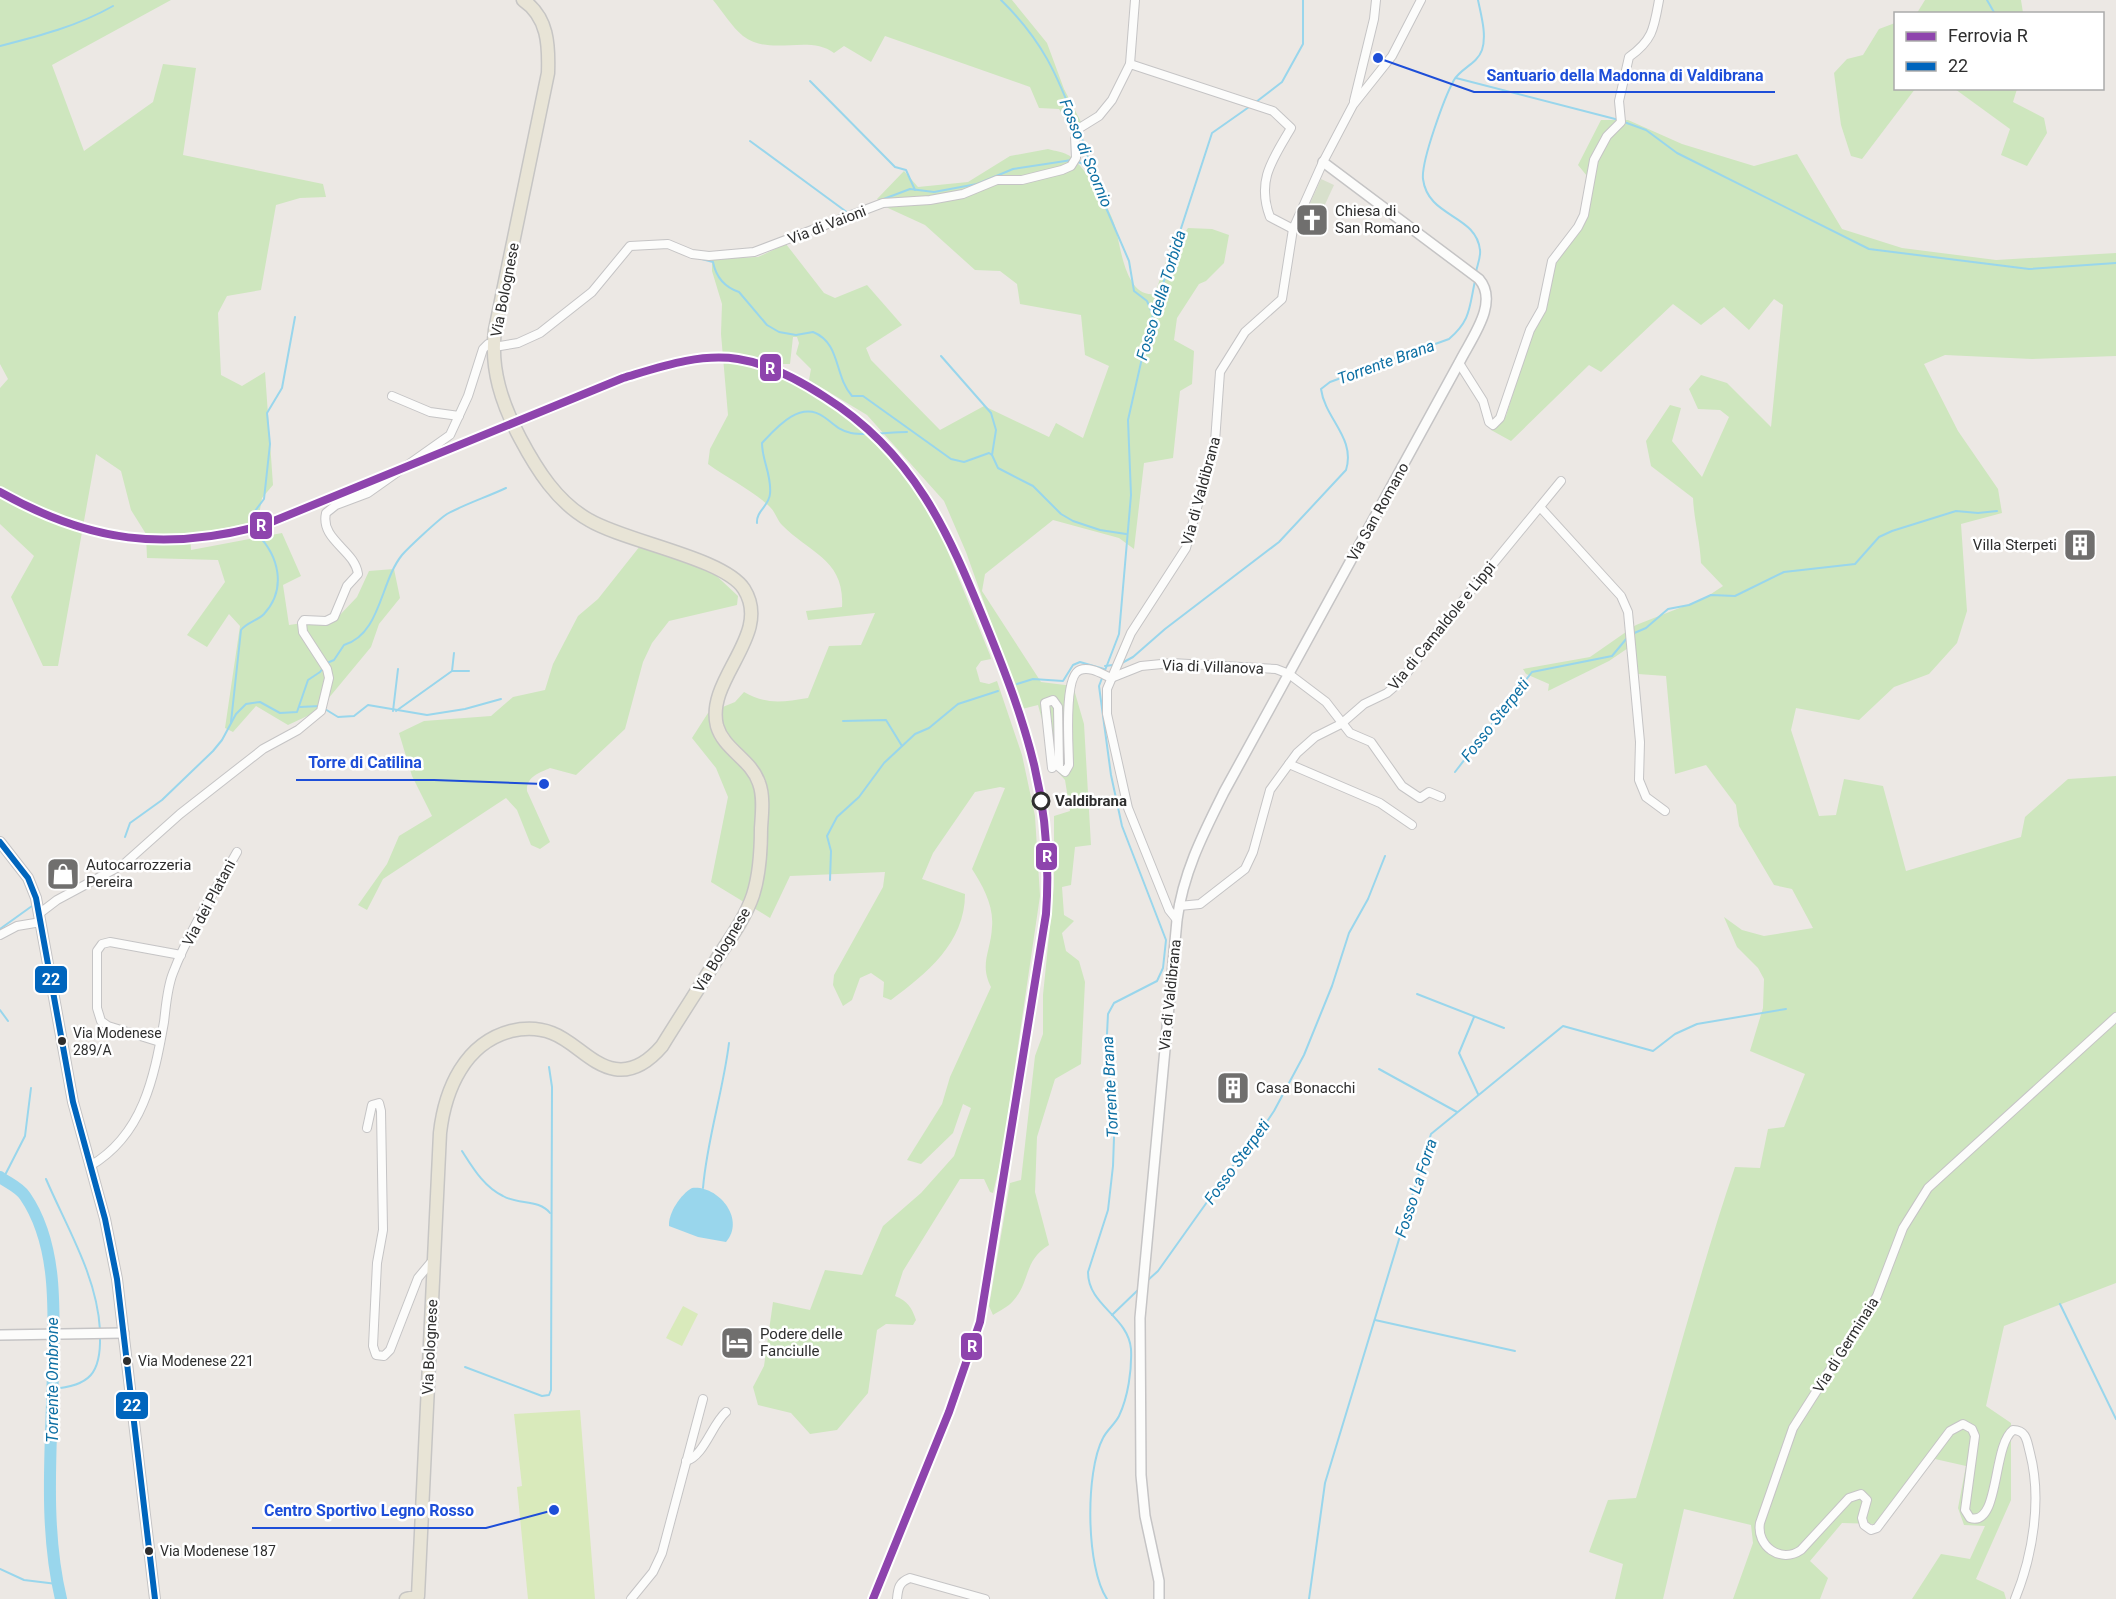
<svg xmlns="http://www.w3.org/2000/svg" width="2116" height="1599" font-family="Roboto,sans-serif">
<rect width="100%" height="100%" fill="#ece8e4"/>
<g fill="#cee6be">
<polygon points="0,0 171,0 52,65 84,151 153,102 163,64 196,68 183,155 323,184 326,197 300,198 276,205 261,290 227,296 218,313 221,375 242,386 265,372 273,485 262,498 258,521 190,535 191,550 282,533 301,576 283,585 289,625 337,618 357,597 369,571 394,569 400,598 379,624 371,647 318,711 288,725 256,706 233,732 225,728 240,626 229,614 207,647 187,635 225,582 218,560 147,558 146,534 131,510 121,471 96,454 58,666 43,666 11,597 34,556 0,524 0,388 8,379 0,364"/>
<path d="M713,0H1012L1047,43L1064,89L1081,122L1070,126L1059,109L1039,108L1030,87L885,36L871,62L844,46L834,53C809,34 770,57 743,36C732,27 722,11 713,0Z"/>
<polygon points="1925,0 2021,0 2023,13 1917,13"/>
<polygon points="1895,23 1896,88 1915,89 1862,159 1851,156 1841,125 1834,73 1847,59 1863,55 1879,29"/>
<polygon points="1955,89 2017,89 2013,102 2044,118 2047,133 2027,166 2001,155 2010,129"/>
<path d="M1601,120H1628L1682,144L1754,166L1797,154L1842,229L1902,248L1996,260L2116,253V356L2032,359L1945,355L1924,364L1958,431L1998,489L2002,513L1961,524L1967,611L1957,643L1929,674L1894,687L1859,720L1796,708L1791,730L1819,816L1836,815L1844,779L1883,786L1906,871L2021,837L2025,817L2068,779L2116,776V1283L2004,1326L1986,1406L2011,1423V1500L1976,1579L2004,1592L2006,1599H1912L1941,1554L1970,1559L1985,1526L1964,1525L1958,1508L1966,1466L1935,1459L1878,1524L1842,1523L1810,1561L1828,1578L1820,1599H1733L1753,1543L1751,1525L1684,1509L1663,1599H1615L1623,1564L1589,1552L1608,1500L1636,1498C1670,1388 1698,1276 1735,1167L1760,1168L1768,1129L1784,1127L1805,1074L1750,1051L1763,1008L1764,979L1758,968L1737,947L1724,917L1742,930L1764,936L1813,928L1792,889L1774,885L1739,826L1736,805L1706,765L1675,774L1666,676L1638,674L1634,644L1609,661L1548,691L1549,684L1526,674L1523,669L1590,657L1636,625L1705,598L1723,586L1701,563C1700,540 1694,520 1693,498L1651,466L1646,441L1670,405L1681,408L1672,441L1702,477L1729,417L1720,410L1698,409L1689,389L1701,375L1727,383L1771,427L1783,305L1774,299L1749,330L1724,307L1701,325L1673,304L1601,372L1589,365L1511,441L1491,430L1506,416L1531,337L1547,307L1550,280L1557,260L1585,218L1590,187L1587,176L1578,165Z"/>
<path d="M1048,149C1055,151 1064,152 1070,156C1086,168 1109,206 1115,226C1121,247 1125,298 1155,294L1167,258L1188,228L1212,229L1229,235L1224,263L1206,281L1199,284L1177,318L1174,340L1194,351L1192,384L1180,391L1173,458L1144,463L1134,549L1119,538L1053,520L985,574L982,591L1041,682L1073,686L1084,724L1091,845L1075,847L1071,885L1062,887L1064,915L1074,921L1062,933L1066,951L1079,961L1085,982L1081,1064L1055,1079L1037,1137L1035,1192L1049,1245C1023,1261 1031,1281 1013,1301C1008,1307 999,1311 993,1315L989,1306L1010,1183L1021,1180L1035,1056L1043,1034V995L1054,886V816L1070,811L1065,780L1056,770L1038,705L1022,709L966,552L944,501L867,415L809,380L811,369L796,354L799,343L797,337H793L790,364H781L776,375L831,404L863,429L913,481L932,513L990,655L991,659L981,661L976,668L980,682L989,684L997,681L1022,755L1035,816L1040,896L1002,1155L993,1193L990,1192L984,1179H960L903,1271L895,1296C908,1301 912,1308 916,1320L913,1325L886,1324L877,1330L868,1393L837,1430L810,1434L791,1413L758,1405L753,1387L764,1366L773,1302L810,1310L825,1270L862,1275L883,1226L921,1193L954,1156L971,1108L963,1104L953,1133L921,1164L907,1160L942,1104L950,1077L991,987C979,964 991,951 992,927C994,906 983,886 972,869L1005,788L1000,787L975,792L933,853L922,879L965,894C965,943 926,974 891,1000L883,997L884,982L871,973L860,978L852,1000L843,1006L833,985L834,975L883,887L885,872L790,876L770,918L711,882L728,797L716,768L692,738L708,713L735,702L744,692C766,705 783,702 808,698L829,646L861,645L875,613L808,620L806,611L842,607C845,559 809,553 782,525C777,520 775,511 769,506C752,490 727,478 708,464L710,449L728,415L721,334L722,304L712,271V259L758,257L786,244L824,293L835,298L867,285L902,325L866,348L871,360L940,430L984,406L1049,437L1056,423L1083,438L1109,366L1085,355L1081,315L1020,304L1017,284L1000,271L975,270L925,225L888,208L877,199L904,171L918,187L968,182L1010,156Z"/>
<path d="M640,546L706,566L738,596L737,605L669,621L652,643L643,662L625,729L576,775L550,768C539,773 526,777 527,791L550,842L540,849L531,845L517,810L506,798L383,879L367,910L358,905L387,864L399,836L432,816L412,776L399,733L424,721L491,716L513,697L545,690L553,664L578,616L598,599Z"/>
</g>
<polygon fill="#d8e0cc" points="1321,179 1334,185 1322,211 1307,210"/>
<g fill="#d9eabb">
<polygon points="683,1306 698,1314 682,1346 666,1338"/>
<polygon points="580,1410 595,1599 528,1599 517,1487 522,1486 514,1414"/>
</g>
<path fill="#99d6ec" d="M692,1188C718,1185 746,1219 726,1242L698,1237L669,1226C668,1213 681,1194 692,1188Z"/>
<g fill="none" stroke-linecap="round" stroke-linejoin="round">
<g stroke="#99d6ec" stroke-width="2">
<path d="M1001,0C1042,40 1057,74 1077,127"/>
<polyline points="1987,0 1995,14"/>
<path d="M0,46C39,36 78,26 113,6"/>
<polyline points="1456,78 1619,120"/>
<polyline points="810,81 895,167 906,170 915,190"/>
<polyline points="1256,102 1282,82 1303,44 1303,0"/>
<polyline points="1624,122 1646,130 1677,153 1869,249 2029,269 2116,263"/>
<polyline points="1080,132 1097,187 1129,261 1134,291 1147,301 1153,315"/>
<polyline points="750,141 848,213"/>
<polyline points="1078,162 1092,167"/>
<polyline points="881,200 910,189 934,192 977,184 1013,169 1072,160"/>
<path d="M698,258L713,262C716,277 724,287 739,292L767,325L779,332L796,335L813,332C841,343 834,376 852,396H863L951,459L964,462L989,453L992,455"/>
<path d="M1476,272C1477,266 1481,257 1480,250C1476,214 1428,218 1423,179C1421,161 1445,96 1454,80C1461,68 1477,64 1482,50C1487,35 1481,15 1478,0"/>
<polyline points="941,356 991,413 996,430 992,455 998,468 1033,486 1061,514 1073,521 1100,530 1126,534"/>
<path d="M757,523C756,511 769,506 770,494C772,475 762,461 762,443C777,427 800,400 824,417C833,423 839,431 851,433C869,436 889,432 907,432"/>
<polyline points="253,524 252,515 264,499 270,444 267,413 282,388 295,317"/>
<polyline points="1632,634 1646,628 1668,609 1689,605 1711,595 1735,596 1784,572 1855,564 1879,537 1892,531 1956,511 1978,513 1997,511"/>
<path d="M1120,664L1133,657L1165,629L1279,542L1346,470C1356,438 1325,419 1321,389L1330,382L1449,339C1471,320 1469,308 1475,281"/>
<polyline points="1105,666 1113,665"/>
<polyline points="452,671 454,653"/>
<polyline points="1017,684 1033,679 1063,681 1073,665 1080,662 1104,669"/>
<polyline points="300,707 320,706 338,717 354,716 368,705 427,715 465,709 501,699"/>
<polyline points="393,711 398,669"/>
<polyline points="396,711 452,671 469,671"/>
<polyline points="843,721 886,720 902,746"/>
<path d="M231,722L241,630C247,622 257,621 264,614C287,589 279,556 257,534"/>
<polyline points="1455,772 1532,672 1612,656 1627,638"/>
<path d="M125,837L130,823L162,800L213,751L222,740L236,714L246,704L260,702L280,713L297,712L308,680L320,672L327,663L334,660L344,645C381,634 380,582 402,555C409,547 438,520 447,514C465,504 487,497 506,488"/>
<polyline points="830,880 831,851 827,836 837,817 859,797 884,763 915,734 929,728 958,704 998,691"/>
<polyline points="0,929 32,906"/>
<polyline points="1417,994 1504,1028"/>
<polyline points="0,1010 8,1021"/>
<polyline points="1474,1017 1459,1053 1478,1094"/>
<polyline points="1379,1069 1457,1112"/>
<path d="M462,1151C473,1168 484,1187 503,1196C518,1205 539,1199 550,1213"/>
<polyline points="0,1178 3,1179 25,1136 31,1088"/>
<path d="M46,1179C67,1228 97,1276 100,1330"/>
<path d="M703,1188C707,1139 723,1092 729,1043"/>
<polyline points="1148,1280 1158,1271 1239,1157 1252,1144 1274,1111 1304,1055 1332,986 1349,933 1368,899 1385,856"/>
<polyline points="2060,1304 2116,1419"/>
<polyline points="1112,1315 1139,1289"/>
<polyline points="1375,1320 1515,1351"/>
<polyline points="465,1367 542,1396 549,1395 551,1390 552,1087 549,1067"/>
<path d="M52,1389C90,1386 101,1373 100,1336"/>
<polyline points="0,1569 24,1580 57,1584"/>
<path d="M1107,1599C1086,1568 1085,1472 1103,1438C1107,1430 1115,1424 1119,1416C1128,1397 1132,1370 1131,1349C1128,1316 1088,1306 1088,1272L1108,1210L1113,1166L1115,1109L1106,1054L1108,1014L1114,1003L1157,981L1163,968L1166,940L1122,826L1111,775L1099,686L1119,634L1131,495L1128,420L1149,327L1212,133L1249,107"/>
<polyline points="1309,1599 1325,1483 1431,1134 1563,1026 1653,1051 1675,1034 1697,1024 1786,1009"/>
</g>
<path stroke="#99d6ec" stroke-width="12" d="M0,1177C8,1183 19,1187 25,1196C58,1244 54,1311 53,1366C52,1442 43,1524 61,1599"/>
<defs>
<g id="minor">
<polyline points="1130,64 1135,0"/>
<polyline points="1354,101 1374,19 1376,0"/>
<path d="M494,347L518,343L540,333L592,292L630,246L668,244L692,254L709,256L754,252L883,203L930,200L963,194L997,180H1022L1062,170L1071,166L1076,158L1075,135L1078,129L1099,116L1112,100L1130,64L1273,111L1291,128C1273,159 1256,180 1270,217L1293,229"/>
<path d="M1459,363L1483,401L1489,422L1493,425L1500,418L1530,330L1542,309L1552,261L1578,227L1584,215L1594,160L1607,136L1621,122L1619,101L1629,57C1653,40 1654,28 1659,0"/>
<polyline points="392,396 430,412 459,416"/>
<polyline points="1540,507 1621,596 1628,612 1640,742 1639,780 1646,797 1665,811"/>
<polyline points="1111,678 1141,666 1172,663 1276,669 1289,674 1326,702 1350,733 1371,742 1402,786 1420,798 1429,792 1441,797"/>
<polyline points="1289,764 1380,803 1412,825"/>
<path d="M1052,768L1045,703L1053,700L1058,707L1059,767L1065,772L1069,765C1069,748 1063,676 1080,670C1090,666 1102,674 1111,678"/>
<polyline points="1179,906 1200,904 1245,869 1253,852 1270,790 1297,753 1315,737 1341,724 1364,704 1387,693 1401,681 1438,631 1561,481"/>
<path d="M40,913L57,900L124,864L180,814L263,749L298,730L321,711L329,678L327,669L303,632L302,623L304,620L326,621L334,617L347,586L358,574C355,550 320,540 326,513L336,505L368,493L450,435L468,396L483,349L488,344H494"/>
<polyline points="1177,920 1169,910 1128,808 1107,714 1107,689 1131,633 1186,548 1215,442 1220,372 1245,332 1282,299 1293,229 1323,162 1353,105 1392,56 1421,0"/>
<polyline points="0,935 17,926 41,922"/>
<polyline points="160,1042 108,1026 101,1021 97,1008 97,951 102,944 110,942 181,955"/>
<polyline points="367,1128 372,1105 379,1103 381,1111 383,1230 377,1263 373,1346 376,1355 384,1356 390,1350 418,1278 433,1260"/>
<path d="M90,1166C143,1135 154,1078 164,1022C166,1006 167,988 173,973C189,931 215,891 237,852"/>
<path d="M686,1461C704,1456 712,1424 726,1412"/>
<polyline points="631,1599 653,1572 662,1553 703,1399"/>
<path d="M897,1599C898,1588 899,1582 910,1578L985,1599"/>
<path d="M2015,1599C2033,1555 2042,1499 2030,1453C2027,1442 2027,1430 2013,1430C1992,1446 2000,1527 1970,1518L1965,1510L1975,1436L1972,1429L1963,1424L1950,1431L1877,1528L1871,1530L1864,1525L1862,1518L1867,1500L1861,1494L1849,1498L1801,1550C1781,1564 1756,1546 1760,1523L1793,1428L1877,1296L1903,1228L1928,1188L2116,1017"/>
</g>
<g id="tertiary">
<polyline points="0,842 28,878 36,898 73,1102 105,1219 117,1279 155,1599"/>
<polyline points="0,1335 124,1333"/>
<path d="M1159,1599V1581L1145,1516L1141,1475L1140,1318L1177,920C1183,873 1203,834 1224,792L1459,363C1470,340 1500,303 1479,279L1323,162"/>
</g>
<path id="primary" d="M406,1599L418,1596L440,1133C445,1089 465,1043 511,1031C524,1028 539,1028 552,1033C574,1041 591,1065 615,1069C634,1072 650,1060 662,1046C681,1015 701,985 720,954C732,936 746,916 753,895C760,873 761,851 761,828C762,814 764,796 759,783C751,759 724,750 717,726C705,679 773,635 744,589C724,558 626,542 589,520C557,502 537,470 520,438C502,404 490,369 495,330L548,73C549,45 548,17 523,0"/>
</defs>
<use href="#minor" stroke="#c5c4c5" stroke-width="10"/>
<use href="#tertiary" stroke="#c5c4c5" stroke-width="12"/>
<use href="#primary" stroke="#c6c5c4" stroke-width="15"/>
<use href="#minor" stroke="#fcfcfb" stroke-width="8"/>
<use href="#tertiary" stroke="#fcfcfb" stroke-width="9"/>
<use href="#primary" stroke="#e8e4d6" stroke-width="12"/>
<defs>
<polyline id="bus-1" points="0,842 28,878 36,898 73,1102 105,1219 117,1279 155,1599"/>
</defs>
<use href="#bus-1" stroke="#fff" stroke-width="10"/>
<use href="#bus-1" stroke="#0065bd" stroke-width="6"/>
<defs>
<path id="rail-1" d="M0,492C89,542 165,552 264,525L623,378C660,367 699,353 738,359C770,364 799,380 825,397C914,453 948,531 986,625C1027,726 1054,804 1046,914L980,1322L949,1412L873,1599"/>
</defs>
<use href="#rail-1" stroke="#fff" stroke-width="12"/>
<use href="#rail-1" stroke="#8e44ad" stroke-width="8"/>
</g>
<defs>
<symbol id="church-square" viewBox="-11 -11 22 22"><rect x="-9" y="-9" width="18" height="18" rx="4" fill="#706f6e" stroke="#fff"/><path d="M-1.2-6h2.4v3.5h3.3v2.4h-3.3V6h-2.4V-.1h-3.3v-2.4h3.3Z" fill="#fff"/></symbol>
<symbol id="building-square" viewBox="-11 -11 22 22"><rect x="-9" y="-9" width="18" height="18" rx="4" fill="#706f6e" stroke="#fff"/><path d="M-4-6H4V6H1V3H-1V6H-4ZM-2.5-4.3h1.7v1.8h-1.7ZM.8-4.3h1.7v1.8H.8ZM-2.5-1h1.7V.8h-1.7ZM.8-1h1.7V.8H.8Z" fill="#fff"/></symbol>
<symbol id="shop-square" viewBox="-11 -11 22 22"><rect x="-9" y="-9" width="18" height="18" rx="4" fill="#706f6e" stroke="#fff"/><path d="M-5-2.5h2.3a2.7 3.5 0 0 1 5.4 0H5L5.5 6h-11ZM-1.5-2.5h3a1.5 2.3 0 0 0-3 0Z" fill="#fff"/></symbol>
<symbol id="hotel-square" viewBox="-11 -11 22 22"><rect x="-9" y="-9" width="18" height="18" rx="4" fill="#706f6e" stroke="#fff"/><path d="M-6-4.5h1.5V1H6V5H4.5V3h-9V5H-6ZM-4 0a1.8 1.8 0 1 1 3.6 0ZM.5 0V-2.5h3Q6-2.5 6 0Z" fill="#fff"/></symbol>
</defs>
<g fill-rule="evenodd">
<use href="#church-square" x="1293" y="201" width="38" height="38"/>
<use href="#building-square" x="2061" y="526" width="38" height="38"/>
<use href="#shop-square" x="44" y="855" width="38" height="38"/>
<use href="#building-square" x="1214" y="1069" width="38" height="38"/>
<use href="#hotel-square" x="718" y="1324" width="38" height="38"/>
</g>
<circle fill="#fff" stroke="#2e2e2e" stroke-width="3" cx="1041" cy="801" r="8"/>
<g fill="#2e2e2e" stroke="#fff" stroke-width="2">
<circle cx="62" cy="1041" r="5"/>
<circle cx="127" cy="1361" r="5"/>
<circle cx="149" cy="1551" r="5"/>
</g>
<g text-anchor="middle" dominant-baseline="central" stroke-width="5" stroke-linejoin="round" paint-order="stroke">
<g font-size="14" fill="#2e2e2e" stroke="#fff" text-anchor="start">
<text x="73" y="1033">Via Modenese<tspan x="73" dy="17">289/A</tspan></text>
<text x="138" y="1361">Via Modenese 221</text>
<text x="160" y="1551">Via Modenese 187</text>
</g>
<g font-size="15" fill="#2e2e2e" stroke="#fff" text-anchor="start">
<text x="1335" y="211">Chiesa di<tspan x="1335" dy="17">San Romano</tspan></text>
<text x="2057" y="545" text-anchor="end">Villa Sterpeti</text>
<text x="86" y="865">Autocarrozzeria<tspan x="86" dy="17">Pereira</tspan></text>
<text x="1256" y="1088">Casa Bonacchi</text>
<text x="760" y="1334">Podere delle<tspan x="760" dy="17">Fanciulle</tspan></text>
</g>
<g font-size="15" fill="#2e2e2e" stroke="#fff">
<text transform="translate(827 225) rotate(-21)">Via di Vaioni</text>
<text transform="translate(505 290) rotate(-79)">Via Bolognese</text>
<text transform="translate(1201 491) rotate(-75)">Via di Valdibrana</text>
<text transform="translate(1378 512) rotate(-61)">Via San Romano</text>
<text transform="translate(1442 626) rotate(-51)">Via di Camaldole e Lippi</text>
<text transform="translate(1213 667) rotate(2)">Via di Villanova</text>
<text transform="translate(209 903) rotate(-62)">Via dei Platani</text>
<text transform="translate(722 950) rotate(-59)">Via Bolognese</text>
<text transform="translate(1170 995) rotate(-84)">Via di Valdibrana</text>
<text transform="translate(1846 1345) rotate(-58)">Via di Germinaia</text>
<text transform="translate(430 1347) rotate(-87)">Via Bolognese</text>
</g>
<g font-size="15" font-weight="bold" fill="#2e2e2e" stroke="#fff" text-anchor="start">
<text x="1055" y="801">Valdibrana</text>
</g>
<g font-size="16" font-style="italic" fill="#0d6fa3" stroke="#fff">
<text transform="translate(1086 153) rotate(68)">Fosso di Scornio</text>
<text transform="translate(1161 295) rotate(-73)">Fosso della Torbida</text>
<text transform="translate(1386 362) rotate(-20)">Torrente Brana</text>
<text transform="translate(1495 720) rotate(-52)">Fosso Sterpeti</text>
<text transform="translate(1110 1087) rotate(-93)">Torrente Brana</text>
<text transform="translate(1237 1162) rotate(-54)">Fosso Sterpeti</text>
<text transform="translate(1416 1188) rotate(-72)">Fosso La Forra</text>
<text transform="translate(52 1380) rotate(-90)">Torrente Ombrone</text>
</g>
</g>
<path fill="none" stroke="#1d4ed8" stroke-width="2" d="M1378 58L1474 92H1775M544 784L434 780H296M554 1510L486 1528H252"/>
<g fill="#1d4ed8" stroke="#fff" stroke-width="2">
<circle cx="1378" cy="58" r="6"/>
<circle cx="544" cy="784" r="6"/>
<circle cx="554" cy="1510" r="6"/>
</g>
<g font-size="16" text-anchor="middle" font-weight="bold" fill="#1d4ed8" stroke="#fff" stroke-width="5" stroke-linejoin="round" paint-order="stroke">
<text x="1625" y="81">Santuario della Madonna di Valdibrana</text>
<text x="365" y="768">Torre di Catilina</text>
<text x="369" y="1516">Centro Sportivo Legno Rosso</text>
</g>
<g stroke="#fff" stroke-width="2">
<rect x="759" y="353" width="23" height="29" rx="6" fill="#8e44ad"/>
<rect x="249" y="511" width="24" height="29" rx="6" fill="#8e44ad"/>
<rect x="1035" y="842" width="23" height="29" rx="6" fill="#8e44ad"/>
<rect x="34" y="965" width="34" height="29" rx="6" fill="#0065bd"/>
<rect x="960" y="1332" width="23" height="29" rx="6" fill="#8e44ad"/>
<rect x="115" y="1391" width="34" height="29" rx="6" fill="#0065bd"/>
</g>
<g font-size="16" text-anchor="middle" font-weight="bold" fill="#fff">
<text x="770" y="374">R</text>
<text x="261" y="531">R</text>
<text x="1047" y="862">R</text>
<text x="51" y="985">22</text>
<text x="972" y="1352">R</text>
<text x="132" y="1411">22</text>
</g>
<rect x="1894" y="12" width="210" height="78" fill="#ffffff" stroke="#ababab" stroke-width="1.5"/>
<rect x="1906" y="32" width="30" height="9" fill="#8e44ad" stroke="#ababab" stroke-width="1.5"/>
<text x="1948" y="42" font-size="18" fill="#2e2e2e">Ferrovia R</text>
<rect x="1906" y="62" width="30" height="9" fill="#0065bd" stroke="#ababab" stroke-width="1.5"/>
<text x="1948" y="72" font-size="18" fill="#2e2e2e">22</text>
</svg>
